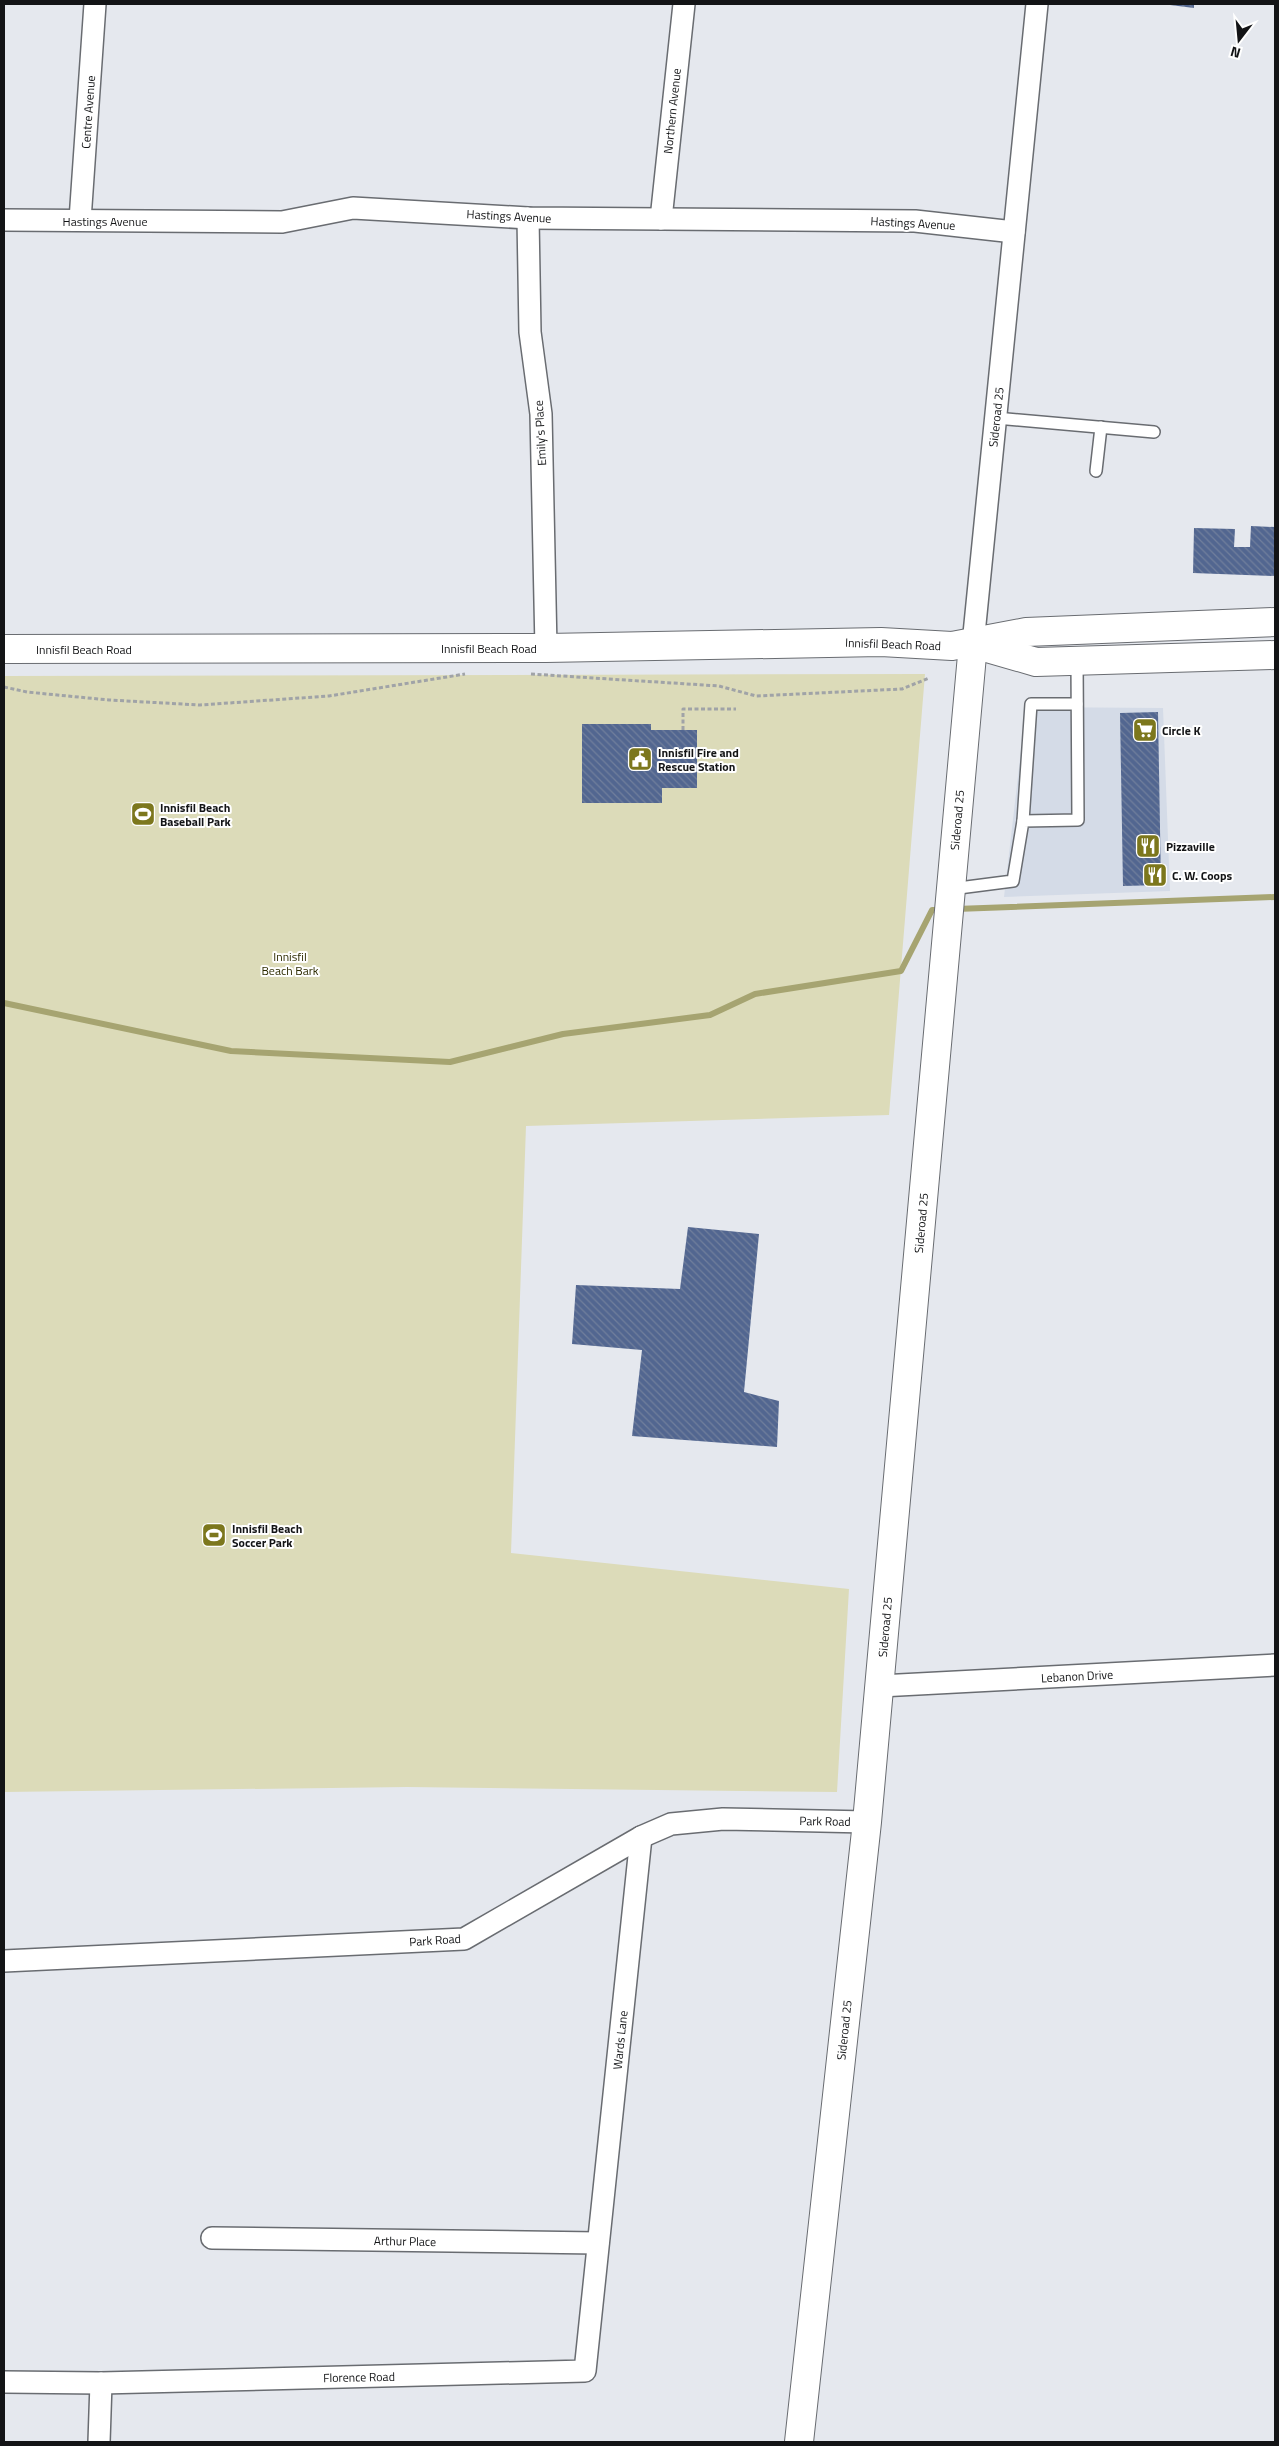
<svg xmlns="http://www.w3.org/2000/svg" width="1279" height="2446" font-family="'Titillium Web',sans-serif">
<defs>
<pattern id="building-back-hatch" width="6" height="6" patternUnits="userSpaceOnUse" patternTransform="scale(1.25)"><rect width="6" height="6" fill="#526690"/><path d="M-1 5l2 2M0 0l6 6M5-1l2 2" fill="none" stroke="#717f9c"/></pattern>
</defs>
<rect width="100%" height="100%" fill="#e5e8ee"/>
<polygon fill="#d4dbe7" points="1026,707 1163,708 1170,891 1004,897"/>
<polygon fill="#dcdbb9" points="925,674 889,1115 526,1126 511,1553 849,1589 837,1792 407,1787 4,1792 4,676"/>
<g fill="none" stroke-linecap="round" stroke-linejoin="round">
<g stroke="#a6a471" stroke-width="6">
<polyline points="956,909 1275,897"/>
<polyline points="4,1003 231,1051 450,1062 563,1034 710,1015 755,994 901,971 932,910 942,910"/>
</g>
</g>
<g fill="url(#building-back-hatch)">
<polygon points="1162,4 1194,4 1194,8"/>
<polygon points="1251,526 1275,527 1275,576 1193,573 1194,528 1235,529 1234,547 1250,547"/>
<polygon points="1158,712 1161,885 1123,886 1120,713"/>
<polygon points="582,724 651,724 651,730 697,730 697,788 662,788 662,803 582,803"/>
<polygon points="688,1227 759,1234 744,1392 779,1401 777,1447 632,1436 642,1350 572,1344 576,1285 680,1289"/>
</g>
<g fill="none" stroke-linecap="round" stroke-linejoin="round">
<defs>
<g id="lane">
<polyline points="996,418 1154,432"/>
<polyline points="1096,471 1101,427"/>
<polyline points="1023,821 1031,704 1077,704"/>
<polyline points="951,889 1013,881 1023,821 1078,820 1077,661"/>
</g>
<g id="street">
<polyline points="528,218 530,332 541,414 546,648"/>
<polyline points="661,219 684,4"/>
<polyline points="4,220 282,222 353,208 528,218 915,221 1014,232"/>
<polyline points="80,220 95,4"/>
<polyline points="973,644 1037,4"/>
<polyline points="880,1686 1275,1665"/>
<polyline points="4,1961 464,1939 641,1837 671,1824 723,1819 867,1822"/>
<polyline points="212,2238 598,2243"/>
<polyline points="4,2382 101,2383 585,2371 641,1837"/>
<polyline points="99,2442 101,2383"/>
</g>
<g id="secondary">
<polyline points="977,645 1036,662 1275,655"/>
<polyline points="4,649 546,648 881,642 952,646 1026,632 1275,622"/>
<polyline points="799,2442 867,1822 973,644"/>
</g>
</defs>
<use href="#lane" stroke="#696c71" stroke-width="14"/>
<use href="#street" stroke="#696c71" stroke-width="24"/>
<use href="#secondary" stroke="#696c71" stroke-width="30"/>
<g stroke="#a0a3a7" stroke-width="3" stroke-dasharray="4 2.5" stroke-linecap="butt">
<polyline points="531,674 719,686 756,696 902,689 929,678"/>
<polyline points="4,687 27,692 109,700 200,705 329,696 465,674"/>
<polyline points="683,730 683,709 736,709"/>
</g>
<use href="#lane" stroke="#fff" stroke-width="11"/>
<use href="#street" stroke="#fff" stroke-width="21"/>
<use href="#secondary" stroke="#fff" stroke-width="28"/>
</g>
<defs>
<symbol id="supermarket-square" viewBox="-11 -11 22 22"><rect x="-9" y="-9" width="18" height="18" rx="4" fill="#7c771d" stroke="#fff"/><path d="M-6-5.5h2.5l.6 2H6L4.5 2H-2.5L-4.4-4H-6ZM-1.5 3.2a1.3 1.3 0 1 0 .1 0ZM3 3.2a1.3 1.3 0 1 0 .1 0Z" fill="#fff"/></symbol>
<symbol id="civic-square" viewBox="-11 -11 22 22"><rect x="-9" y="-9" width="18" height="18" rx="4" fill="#7c771d" stroke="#fff"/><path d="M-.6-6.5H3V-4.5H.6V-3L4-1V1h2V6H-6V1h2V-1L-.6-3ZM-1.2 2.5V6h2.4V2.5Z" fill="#fff"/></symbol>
<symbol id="stadium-square" viewBox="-11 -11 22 22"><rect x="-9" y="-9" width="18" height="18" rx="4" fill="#7c771d" stroke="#fff"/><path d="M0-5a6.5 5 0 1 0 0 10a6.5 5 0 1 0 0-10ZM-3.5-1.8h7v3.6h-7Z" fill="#fff"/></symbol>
<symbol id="restaurant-square" viewBox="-11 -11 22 22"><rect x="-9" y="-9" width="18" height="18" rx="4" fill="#7c771d" stroke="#fff"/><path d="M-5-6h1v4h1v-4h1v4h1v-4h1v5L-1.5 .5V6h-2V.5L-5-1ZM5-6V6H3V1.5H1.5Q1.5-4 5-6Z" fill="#fff"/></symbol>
</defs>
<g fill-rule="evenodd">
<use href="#supermarket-square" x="1131" y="716" width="28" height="28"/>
<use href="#civic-square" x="626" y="745" width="28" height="28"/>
<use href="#stadium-square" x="129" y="800" width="28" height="28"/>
<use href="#restaurant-square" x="1134" y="832" width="28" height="28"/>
<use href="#restaurant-square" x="1141" y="861" width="28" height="28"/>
<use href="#stadium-square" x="200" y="1521" width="28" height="28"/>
</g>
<g text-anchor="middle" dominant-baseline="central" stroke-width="4" stroke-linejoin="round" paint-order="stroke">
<g font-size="12" fill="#131416" stroke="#fff">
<text transform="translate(672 111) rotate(-84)">Northern Avenue</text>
<text transform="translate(88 112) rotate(-86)">Centre Avenue</text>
<text transform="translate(509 216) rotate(3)">Hastings Avenue</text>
<text x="105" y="221">Hastings Avenue</text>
<text transform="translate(913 223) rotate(3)">Hastings Avenue</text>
<text transform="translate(996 417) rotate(-84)">Sideroad 25</text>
<text transform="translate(540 433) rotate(-93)">Emily's Place</text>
<text transform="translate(893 644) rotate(2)">Innisfil Beach Road</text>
<text x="489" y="648">Innisfil Beach Road</text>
<text x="84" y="649">Innisfil Beach Road</text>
<text transform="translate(957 820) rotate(-85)">Sideroad 25</text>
<text transform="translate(921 1223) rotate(-85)">Sideroad 25</text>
<text transform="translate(885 1627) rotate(-85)">Sideroad 25</text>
<text transform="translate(1077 1676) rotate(-3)">Lebanon Drive</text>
<text transform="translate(825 1821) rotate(1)">Park Road</text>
<text transform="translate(435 1940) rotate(-4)">Park Road</text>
<text transform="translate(844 2030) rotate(-84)">Sideroad 25</text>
<text transform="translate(620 2040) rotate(-84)">Wards Lane</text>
<text transform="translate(405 2241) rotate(1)">Arthur Place</text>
<text transform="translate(359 2377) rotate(-1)">Florence Road</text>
</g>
<g font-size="12" font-weight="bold" fill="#131416" stroke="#fff" text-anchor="start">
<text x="1162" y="730">Circle K</text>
<text x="658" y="752">Innisfil Fire and<tspan x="658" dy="14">Rescue Station</tspan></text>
<text x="160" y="807">Innisfil Beach<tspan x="160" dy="14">Baseball Park</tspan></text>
<text x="1166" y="846">Pizzaville</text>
<text x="1172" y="875">C. W. Coops</text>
<text x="232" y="1528">Innisfil Beach<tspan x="232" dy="14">Soccer Park</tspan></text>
</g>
<g font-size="12" fill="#2d2b00" stroke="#fff">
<text x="290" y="956">Innisfil<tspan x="290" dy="14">Beach Bark</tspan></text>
</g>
</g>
<rect width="1279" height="2446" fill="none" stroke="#131416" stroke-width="10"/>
<g transform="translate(1239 40) rotate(196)" stroke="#ffffff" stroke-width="4" paint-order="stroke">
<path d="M0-4L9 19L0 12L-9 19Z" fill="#131416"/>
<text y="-8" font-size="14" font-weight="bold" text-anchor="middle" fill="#131416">N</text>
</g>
</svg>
